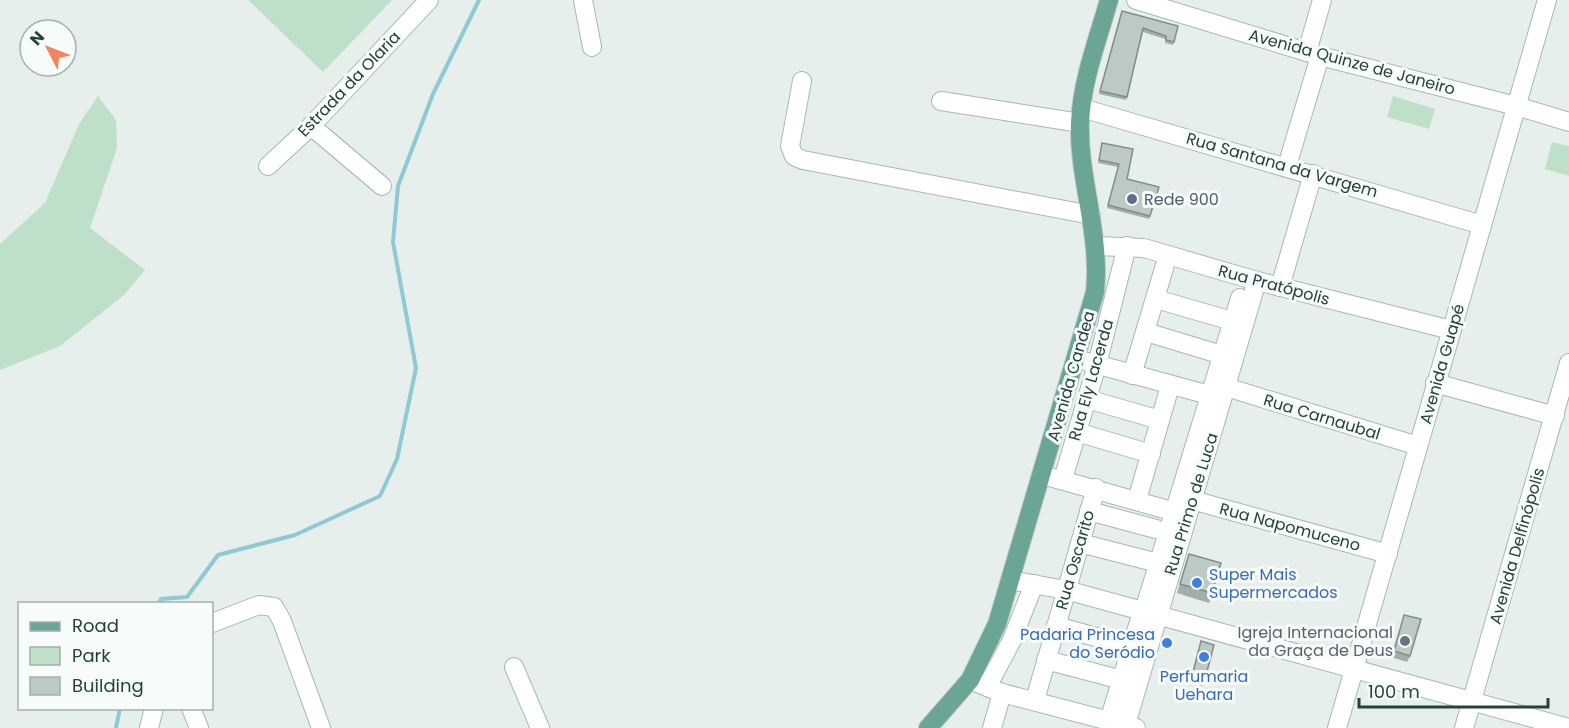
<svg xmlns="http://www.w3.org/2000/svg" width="1569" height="728" font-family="Poppins,sans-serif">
<rect width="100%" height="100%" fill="#e6efeb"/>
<g fill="#bfe0c8">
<polygon points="248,0 392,0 323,72"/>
<polygon points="98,96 116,120 117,148 90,228 145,270 124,295 60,346 0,370 0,244 45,203 79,124"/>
<polygon points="1393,96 1435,109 1429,129 1387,117"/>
<polygon points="1552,142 1569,146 1569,176 1545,169"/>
</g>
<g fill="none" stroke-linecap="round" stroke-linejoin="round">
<g stroke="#8ec9d4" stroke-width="4">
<polyline points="159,604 161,599 187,597 218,555 295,535 380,496 397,459 416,368 393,242 398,186 433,94 479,0"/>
<polyline points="116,728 120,708"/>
</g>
<defs>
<g id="minor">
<polyline points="583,0 592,47"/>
<polyline points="1136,0 1320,56 1516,106 1569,122"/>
<polyline points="1307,52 1322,0"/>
<polyline points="802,81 790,146 794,156 803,160 1091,215"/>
<polyline points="941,101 1080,123"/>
<polyline points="1082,108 1482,225"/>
<polyline points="311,126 382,186"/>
<polyline points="268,166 311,126 429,0"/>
<polyline points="1287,166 1320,56"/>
<polyline points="1097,246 1144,248 1257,281 1451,330"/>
<polyline points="1280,287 1313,174"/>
<polyline points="1156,299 1232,321"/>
<polyline points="1146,332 1222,355"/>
<polyline points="1088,362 1220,398"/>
<polyline points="1132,375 1168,255"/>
<polyline points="1435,383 1555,416"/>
<polyline points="1226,387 1418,446"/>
<polyline points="1087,399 1160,420"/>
<polyline points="1077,432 1151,454"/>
<polyline points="1050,477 1186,515"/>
<polyline points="1063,479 1097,365 1127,246"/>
<polyline points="1137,500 1170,386"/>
<polyline points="1192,500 1388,554"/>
<polyline points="1089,511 1156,529"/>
<polyline points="1080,543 1158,563"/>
<polyline points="1010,580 1066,590 1569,728"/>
<polyline points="1146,604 1240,298"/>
<polyline points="212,623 259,605 274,607 282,621 321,728"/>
<polyline points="1056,626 1132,647"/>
<polyline points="1046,660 1122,680"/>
<polyline points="514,667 540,728"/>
<polyline points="970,680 1002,693 1136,728"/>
<polyline points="987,687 1012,640 1034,584"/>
<polyline points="1035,700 1096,488"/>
<polyline points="191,708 199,728"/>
<polyline points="1112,711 1142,612"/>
<polyline points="149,728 154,708"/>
<polyline points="992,728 1002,693"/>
<polyline points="1125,728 1257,281"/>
<polyline points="1337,728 1547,0"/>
<polyline points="1464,728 1569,363"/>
</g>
<path id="major" d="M928,728L970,680L997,624L1095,292C1101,232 1078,179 1080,122C1082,80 1098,39 1109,0"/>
</defs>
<use href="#minor" stroke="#a8b8b2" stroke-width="20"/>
<use href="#major" stroke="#c2cac8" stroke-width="20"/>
<use href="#minor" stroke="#fff" stroke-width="18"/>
<use href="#major" stroke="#6aa596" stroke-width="18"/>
</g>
<g fill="#a1aea9">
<polygon points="1122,11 1178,26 1173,45 1165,43 1165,39 1143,32 1126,100 1099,94"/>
<polygon points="1102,143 1133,149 1127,179 1159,187 1149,219 1107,208 1118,167 1098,163"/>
<polygon points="1189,554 1212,593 1209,603 1177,593"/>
<polygon points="1404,615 1410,656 1407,662 1391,657"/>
<polygon points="1201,641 1205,679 1202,686 1190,682"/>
</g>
<g fill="#bbcac4" stroke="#838d89" stroke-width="1.5">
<polygon points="1122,11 1178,26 1174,42 1166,40 1166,36 1143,28 1127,97 1100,91"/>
<polygon points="1102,143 1133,149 1127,179 1159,187 1150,216 1108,205 1119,164 1099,160"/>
<polygon points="1189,554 1221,563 1212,593 1180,584"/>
<polygon points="1404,615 1421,619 1410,656 1394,651"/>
<polygon points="1201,641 1214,645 1205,679 1192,676"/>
</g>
<circle fill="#5c6f8a" stroke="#f7fbf9" stroke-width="2" cx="1132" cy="199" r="6"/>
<g fill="#3f7fe0" stroke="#f7fbf9" stroke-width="2">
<circle cx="1197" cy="583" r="6"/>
<circle cx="1167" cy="643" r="6"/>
<circle cx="1204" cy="657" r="6"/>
</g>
<circle fill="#6b7280" stroke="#f7fbf9" stroke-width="2" cx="1405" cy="641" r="6"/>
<g text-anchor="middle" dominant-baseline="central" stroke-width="6" stroke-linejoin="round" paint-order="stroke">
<g font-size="16" fill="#24423a" stroke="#f7fbf9">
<text transform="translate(1352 62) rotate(15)">Avenida Quinze de Janeiro</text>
<text transform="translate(349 84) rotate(-46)">Estrada da Olaria</text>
<text transform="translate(1282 165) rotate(16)">Rua Santana da Vargem</text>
<text transform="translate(1274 285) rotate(15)">Rua Pratópolis</text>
<text transform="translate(1442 364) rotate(-74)">Avenida Guapé</text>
<text transform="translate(1071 376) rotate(-74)">Avenida Candea</text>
<text transform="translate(1091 380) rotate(-74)">Rua Ely Lacerda</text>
<text transform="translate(1322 417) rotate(17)">Rua Carnaubal</text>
<text transform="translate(1191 504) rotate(-73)">Rua Primo de Luca</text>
<text transform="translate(1290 527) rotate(15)">Rua Napomuceno</text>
<text transform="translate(1517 546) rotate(-74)">Avenida Delfinópolis</text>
<text transform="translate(1075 560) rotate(-74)">Rua Oscarito</text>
</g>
<g font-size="16" fill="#4e5e75" stroke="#f7fbf9" text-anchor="start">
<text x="1144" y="199">Rede 900</text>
</g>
<g font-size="16" fill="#366cbe" stroke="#f7fbf9" text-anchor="start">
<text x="1209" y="574">Super Mais<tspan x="1209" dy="18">Supermercados</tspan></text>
<text x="1155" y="634" text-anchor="end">Padaria Princesa<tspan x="1155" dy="18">do Seródio</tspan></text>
<text x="1204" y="676" text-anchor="middle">Perfumaria<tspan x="1204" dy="18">Uehara</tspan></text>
</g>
<g font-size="16" fill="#5b616d" stroke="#f7fbf9" text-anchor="end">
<text x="1393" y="632">Igreja Internacional<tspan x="1393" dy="18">da Graça de Deus</tspan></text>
</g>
</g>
<rect x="18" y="602" width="195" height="108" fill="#f7fbf9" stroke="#a3b1ad" stroke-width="1.5"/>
<rect x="30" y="622" width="30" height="9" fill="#6aa596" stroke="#a3b1ad" stroke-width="1.5"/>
<text x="72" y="632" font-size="18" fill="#24423a">Road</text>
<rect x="30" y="647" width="30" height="18" fill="#bfe0c8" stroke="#a3b1ad" stroke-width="1.5"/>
<text x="72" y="662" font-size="18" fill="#24423a">Park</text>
<rect x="30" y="677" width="30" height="18" fill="#bbcac4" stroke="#a3b1ad" stroke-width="1.5"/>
<text x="72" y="692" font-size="18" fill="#24423a">Building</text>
<g transform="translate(48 48) rotate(312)"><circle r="28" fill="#f7fbf9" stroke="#a3b1ad" stroke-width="1.5"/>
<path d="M0-4.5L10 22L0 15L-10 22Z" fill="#f4845f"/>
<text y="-9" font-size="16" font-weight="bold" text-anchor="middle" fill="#24423a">N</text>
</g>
<path d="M1359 698v9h189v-9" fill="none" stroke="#24423a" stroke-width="3"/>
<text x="1368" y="698" font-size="18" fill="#24423a" stroke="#f7fbf9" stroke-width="4.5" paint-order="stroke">100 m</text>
</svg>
